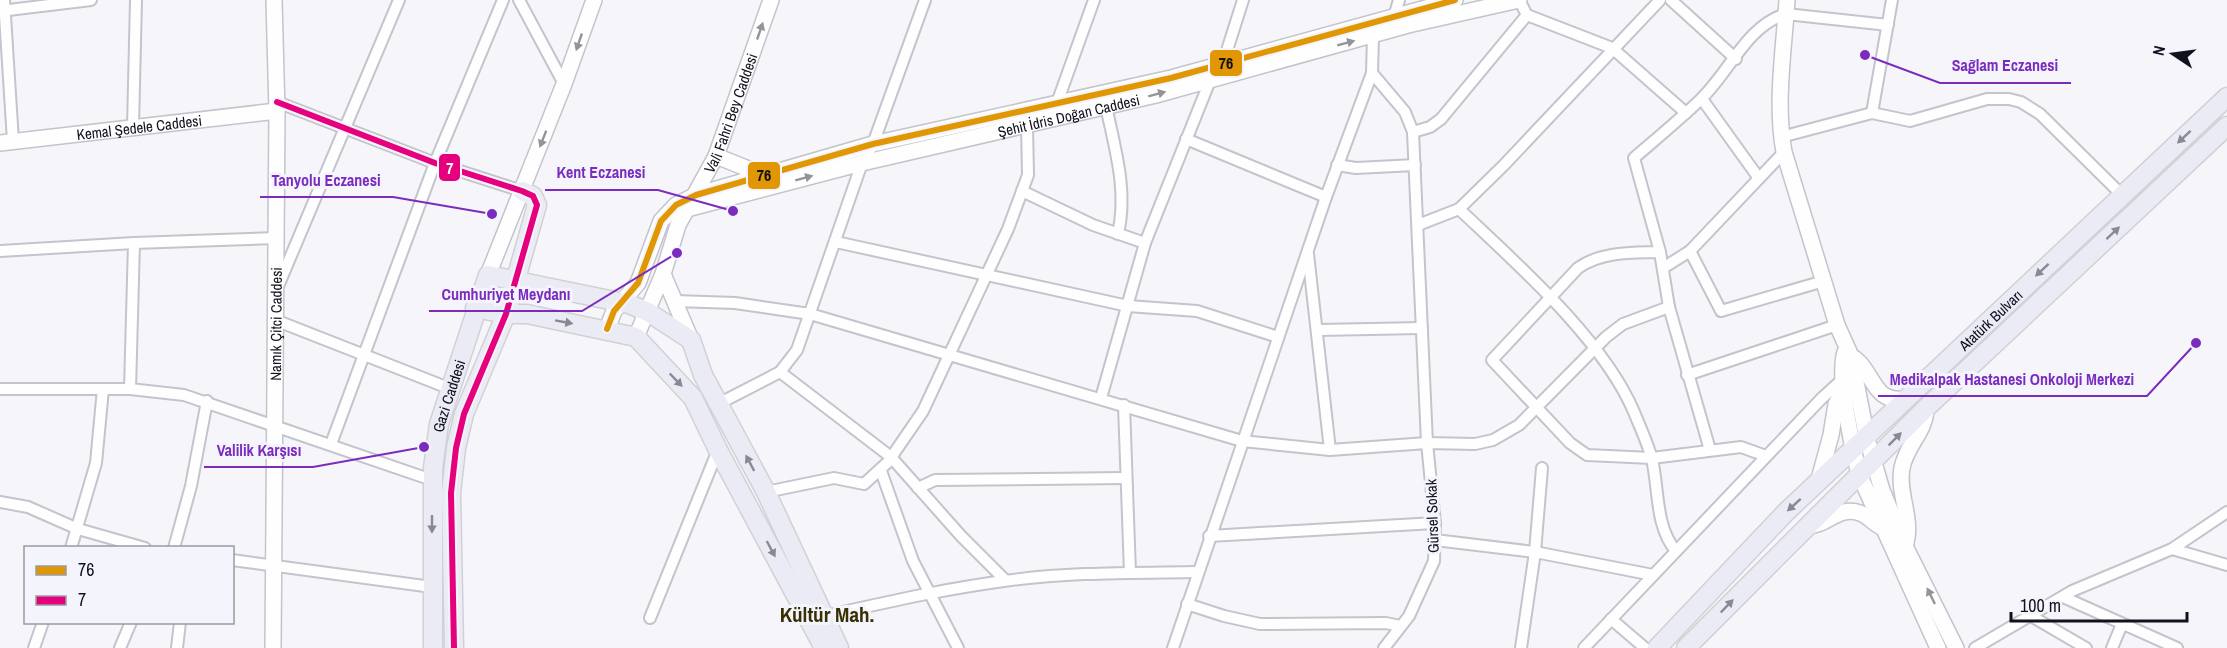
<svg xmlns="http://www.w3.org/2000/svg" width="2227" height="648" font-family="'Archivo Narrow',sans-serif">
<rect width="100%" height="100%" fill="#f6f6fa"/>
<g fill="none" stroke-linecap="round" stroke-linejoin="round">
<defs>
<g id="street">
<polyline points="4,0 13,141"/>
<polyline points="519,0 564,84"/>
<polyline points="1519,0 1527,15 1612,48 1686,113"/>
<polyline points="1671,0 1736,59"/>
<polyline points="0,11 91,0"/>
<polyline points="1394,17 1399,0"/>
<polyline points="1223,63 1243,0"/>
<polyline points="1372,73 1405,112 1413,132 1427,443 1435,523 1434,561 1409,616 1384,648"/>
<polyline points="1702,99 1758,177"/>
<polyline points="277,102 435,163 522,191"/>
<polyline points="1057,103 1094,0"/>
<path d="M1106,106C1115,149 1128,191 1118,234"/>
<polyline points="1872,113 1910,121 1987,99 2009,99 2021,102 2040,114 2122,195"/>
<polyline points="133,127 136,0"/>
<polyline points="1413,132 1430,127 1441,119 1527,15"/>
<polyline points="1781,137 1872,113 1892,0"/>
<polyline points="1186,139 1326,197"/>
<polyline points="1337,165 1356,168 1415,165"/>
<polyline points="1022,191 1093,225 1145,243"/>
<path d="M1459,209C1517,264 1603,339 1634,412C1640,427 1648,444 1652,459C1659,489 1655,527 1676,551"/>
<polyline points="1418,225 1459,209 1503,166 1660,0"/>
<polyline points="836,242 1128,306 1197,311 1278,337"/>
<polyline points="0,251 134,243 276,238"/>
<polyline points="1690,251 1721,311 1824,281"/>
<path d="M1660,252C1632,253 1602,251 1578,268L1492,360L1570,443L1587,455L1652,458L1741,447L1766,456"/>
<polyline points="1308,254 1330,450"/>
<polyline points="1663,268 1690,251 1784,152"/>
<polyline points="279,284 399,0"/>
<polyline points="675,301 735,303 810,314 1242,441 1330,450 1427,443 1475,444 1493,440 1519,425 1606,337 1623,324 1669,307"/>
<polyline points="275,320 451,389"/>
<polyline points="1318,330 1422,328"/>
<polyline points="780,372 891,457 961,536 1005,580"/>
<polyline points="1687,375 1837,325"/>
<polyline points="0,389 130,389 184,395 432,480"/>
<polyline points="130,389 134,243"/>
<polyline points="1101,398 1145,243 1211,78"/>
<polyline points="718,404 780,372 797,350 862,163 873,144 925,0"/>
<polyline points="1124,405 1130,573"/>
<polyline points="331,444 435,163 503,0"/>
<path d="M1710,450L1669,307L1660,252L1634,158C1656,139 1679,120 1700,100C1729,73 1747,25 1786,14L1888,25"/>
<polyline points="881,471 913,561 958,648"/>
<polyline points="918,488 935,480 1126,478"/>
<polyline points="766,492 834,478 864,484 888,462 923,411 1008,229 1028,175 1027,125"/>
<polyline points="0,502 28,507 78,529 145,548"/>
<polyline points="1209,536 1435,523"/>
<polyline points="1435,540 1535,552 1653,575"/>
<polyline points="71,548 96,463 103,389"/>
<polyline points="174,548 191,486 207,401"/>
<polyline points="2172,549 2227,565"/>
<polyline points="232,560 432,587"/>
<polyline points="2063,597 2177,648"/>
<polyline points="1187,604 1224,616 1260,624 1386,623 1400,626"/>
<path d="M824,616C884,603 943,589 1004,581C1068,572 1132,573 1197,572"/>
<polyline points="2031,616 2086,648"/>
<polyline points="650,618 718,450"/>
<polyline points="1611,619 1645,648"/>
<polyline points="34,648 43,622"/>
<polyline points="120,648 131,622"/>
<polyline points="177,648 180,622"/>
<polyline points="1173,648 1326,197 1372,73 1373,36"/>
<polyline points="1521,648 1535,552 1542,468"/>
<polyline points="1584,648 1821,399 1844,378"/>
<polyline points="1975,648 2072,591 2172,549 2227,512"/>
<polyline points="2112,648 2122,624"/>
</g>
<g id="secondary">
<path d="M1787,0C1784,49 1775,103 1784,152L1837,325L1851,356L1867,439L1882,490L1905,546L1956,648"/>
<path id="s1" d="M0,143L277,111"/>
<polyline points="716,156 761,174"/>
<path id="s2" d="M687,209L862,163L1156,95L1408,25L1519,0"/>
<polyline points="663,274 691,340"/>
<polyline points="488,275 564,84 594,0"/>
<polyline points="607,329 614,311 638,283 661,221 676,205 696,195 873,144 1171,78 1455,0"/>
<path id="s3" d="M636,337L663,274L678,225L716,156L771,0"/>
<path d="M1845,352C1837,378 1852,447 1859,474L1938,648"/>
<path d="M1851,356C1874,369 1871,403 1904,399"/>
<polyline points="1818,483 1831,435 1836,404 1845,386"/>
<path d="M1807,526C1827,526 1839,505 1860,513C1869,516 1874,525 1884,528"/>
<path d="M1905,546C1914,520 1897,494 1902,468C1906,445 1926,432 1926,408"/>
<path id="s4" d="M273,648L277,111L274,0"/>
</g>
<g id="primary">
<polyline points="475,308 506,314 527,314 636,337 693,398 718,450 824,648"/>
<path id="s5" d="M433,648V468L439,424L488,275L629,304L648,312L691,340L703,375L766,492L839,648"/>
<polyline points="454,648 451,493 456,448 464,414 506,314 537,205 533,196 522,191"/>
<path id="s6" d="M1657,648L1786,512L2227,97"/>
<polyline points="1686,648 1926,408 2227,126"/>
</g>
</defs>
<use href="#street" stroke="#c3c4cc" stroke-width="14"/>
<use href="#secondary" stroke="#c3c4cc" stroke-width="18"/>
<use href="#primary" stroke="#d1d1d5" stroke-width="21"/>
<use href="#street" stroke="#fefefe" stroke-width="10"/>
<use href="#secondary" stroke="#fefefe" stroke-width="15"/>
<use href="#primary" stroke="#ebebf5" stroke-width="18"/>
<defs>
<polyline id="bus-1" points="607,329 614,311 638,283 661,221 676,205 696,195 873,144 1171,78 1455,0"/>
<polyline id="bus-2" points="277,102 435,163 522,191 533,196 537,205 506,314 464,414 456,448 451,493 454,648"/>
</defs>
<use href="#bus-1" stroke="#f4f5fc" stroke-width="10"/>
<use href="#bus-2" stroke="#f4f5fc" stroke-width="10"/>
<use href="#bus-1" stroke="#e09703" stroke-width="6"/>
<use href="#bus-2" stroke="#e5007d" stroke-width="6"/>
</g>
<defs><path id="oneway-solid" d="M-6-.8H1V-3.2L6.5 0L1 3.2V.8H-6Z" transform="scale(1.5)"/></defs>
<g fill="#939499">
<use href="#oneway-solid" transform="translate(760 31) rotate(-71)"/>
<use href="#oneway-solid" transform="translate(579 42) rotate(109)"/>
<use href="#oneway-solid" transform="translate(1346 43) rotate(-15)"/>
<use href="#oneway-solid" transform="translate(1157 94) rotate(-15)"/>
<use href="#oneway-solid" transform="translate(543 139) rotate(111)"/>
<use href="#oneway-solid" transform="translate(804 178) rotate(-15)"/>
<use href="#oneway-solid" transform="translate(1931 596) rotate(-116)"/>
</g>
<g fill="#898994">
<use href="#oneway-solid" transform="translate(2184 137) rotate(137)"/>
<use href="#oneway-solid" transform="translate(2113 233) rotate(-43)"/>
<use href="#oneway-solid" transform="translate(2042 270) rotate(137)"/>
<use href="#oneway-solid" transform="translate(564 322) rotate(10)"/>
<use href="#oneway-solid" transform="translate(676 380) rotate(46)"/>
<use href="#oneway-solid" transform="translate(1895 439) rotate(-45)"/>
<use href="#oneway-solid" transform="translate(750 463) rotate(-118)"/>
<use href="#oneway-solid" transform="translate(1794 505) rotate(138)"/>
<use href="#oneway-solid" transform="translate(432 524) rotate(90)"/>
<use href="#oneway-solid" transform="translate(771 549) rotate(62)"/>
<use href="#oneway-solid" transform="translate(1727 606) rotate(-46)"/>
</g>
<g text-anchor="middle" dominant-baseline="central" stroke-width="6" stroke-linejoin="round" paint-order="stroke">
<g font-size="15" fill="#11121e" stroke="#f4f5fc">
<text stroke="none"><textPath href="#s3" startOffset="244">Vali Fahri Bey Caddesi</textPath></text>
<text stroke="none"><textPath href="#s2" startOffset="393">Şehit İdris Doğan Caddesi</textPath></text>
<text stroke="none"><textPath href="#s1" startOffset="140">Kemal Şedele Caddesi</textPath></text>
<text stroke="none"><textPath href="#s6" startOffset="468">Atatürk Bulvarı</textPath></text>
<text stroke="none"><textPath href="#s4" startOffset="324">Namık Çitci Caddesi</textPath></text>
<text stroke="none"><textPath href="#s5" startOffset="254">Gazi Caddesi</textPath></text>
<text transform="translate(1432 516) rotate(-92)">Gürsel Sokak</text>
</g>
<g font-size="21" font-weight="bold" fill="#383004" stroke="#f4f5fc">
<text x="827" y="614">Kültür Mah.</text>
</g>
</g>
<path fill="none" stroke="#7b2cbf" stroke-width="2" d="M1865 55L1940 83H2071M733 211L658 190H545M492 214L393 197H260M677 253L582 311H429M2196 343L2147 396H1878M424 447L313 467H204"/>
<g fill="#7b2cbf" stroke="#f4f5fc" stroke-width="2">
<circle cx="1865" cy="55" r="6"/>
<circle cx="733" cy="211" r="6"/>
<circle cx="492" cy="214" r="6"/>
<circle cx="677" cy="253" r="6"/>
<circle cx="2196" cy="343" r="6"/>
<circle cx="424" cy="447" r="6"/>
</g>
<g font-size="16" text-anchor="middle" font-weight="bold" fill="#7b2cbf" stroke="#f4f5fc" stroke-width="6" stroke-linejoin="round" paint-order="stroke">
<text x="2005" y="71">Sağlam Eczanesi</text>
<text x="601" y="178">Kent Eczanesi</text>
<text x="326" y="186">Tanyolu Eczanesi</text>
<text x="506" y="300">Cumhuriyet Meydanı</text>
<text x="2012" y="385">Medikalpak Hastanesi Onkoloji Merkezi</text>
<text x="259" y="456">Valilik Karşısı</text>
</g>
<g stroke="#f4f5fc" stroke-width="2">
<rect x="1209" y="49" width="34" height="28" rx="6" fill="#e09703"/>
<rect x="438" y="153" width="23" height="29" rx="6" fill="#e5007d"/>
<rect x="747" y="161" width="34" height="29" rx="6" fill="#e09703"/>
</g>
<g font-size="16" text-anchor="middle" font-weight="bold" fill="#fff">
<text x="450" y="174">7</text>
</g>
<g font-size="16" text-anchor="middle" font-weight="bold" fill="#111">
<text x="1226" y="69">76</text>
<text x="764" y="181">76</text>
</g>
<rect x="24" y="546" width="210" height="78" fill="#f4f5fc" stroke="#999aa3" stroke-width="1.5"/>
<rect x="36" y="566" width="30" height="9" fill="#e09703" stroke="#999aa3" stroke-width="1.5"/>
<text x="78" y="576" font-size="18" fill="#11121e">76</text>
<rect x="36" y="596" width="30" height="9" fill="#e5007d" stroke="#999aa3" stroke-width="1.5"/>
<text x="78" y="606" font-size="18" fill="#11121e">7</text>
<g transform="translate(2173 54) rotate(283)" stroke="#f4f5fc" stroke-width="4.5" paint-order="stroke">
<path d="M0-4.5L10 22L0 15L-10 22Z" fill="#11121e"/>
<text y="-9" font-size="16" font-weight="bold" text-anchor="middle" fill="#11121e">N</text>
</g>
<path d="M2011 612v9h176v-9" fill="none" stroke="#11121e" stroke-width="3"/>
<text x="2020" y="612" font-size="18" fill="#11121e" stroke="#f4f5fc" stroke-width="4.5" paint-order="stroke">100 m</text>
</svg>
